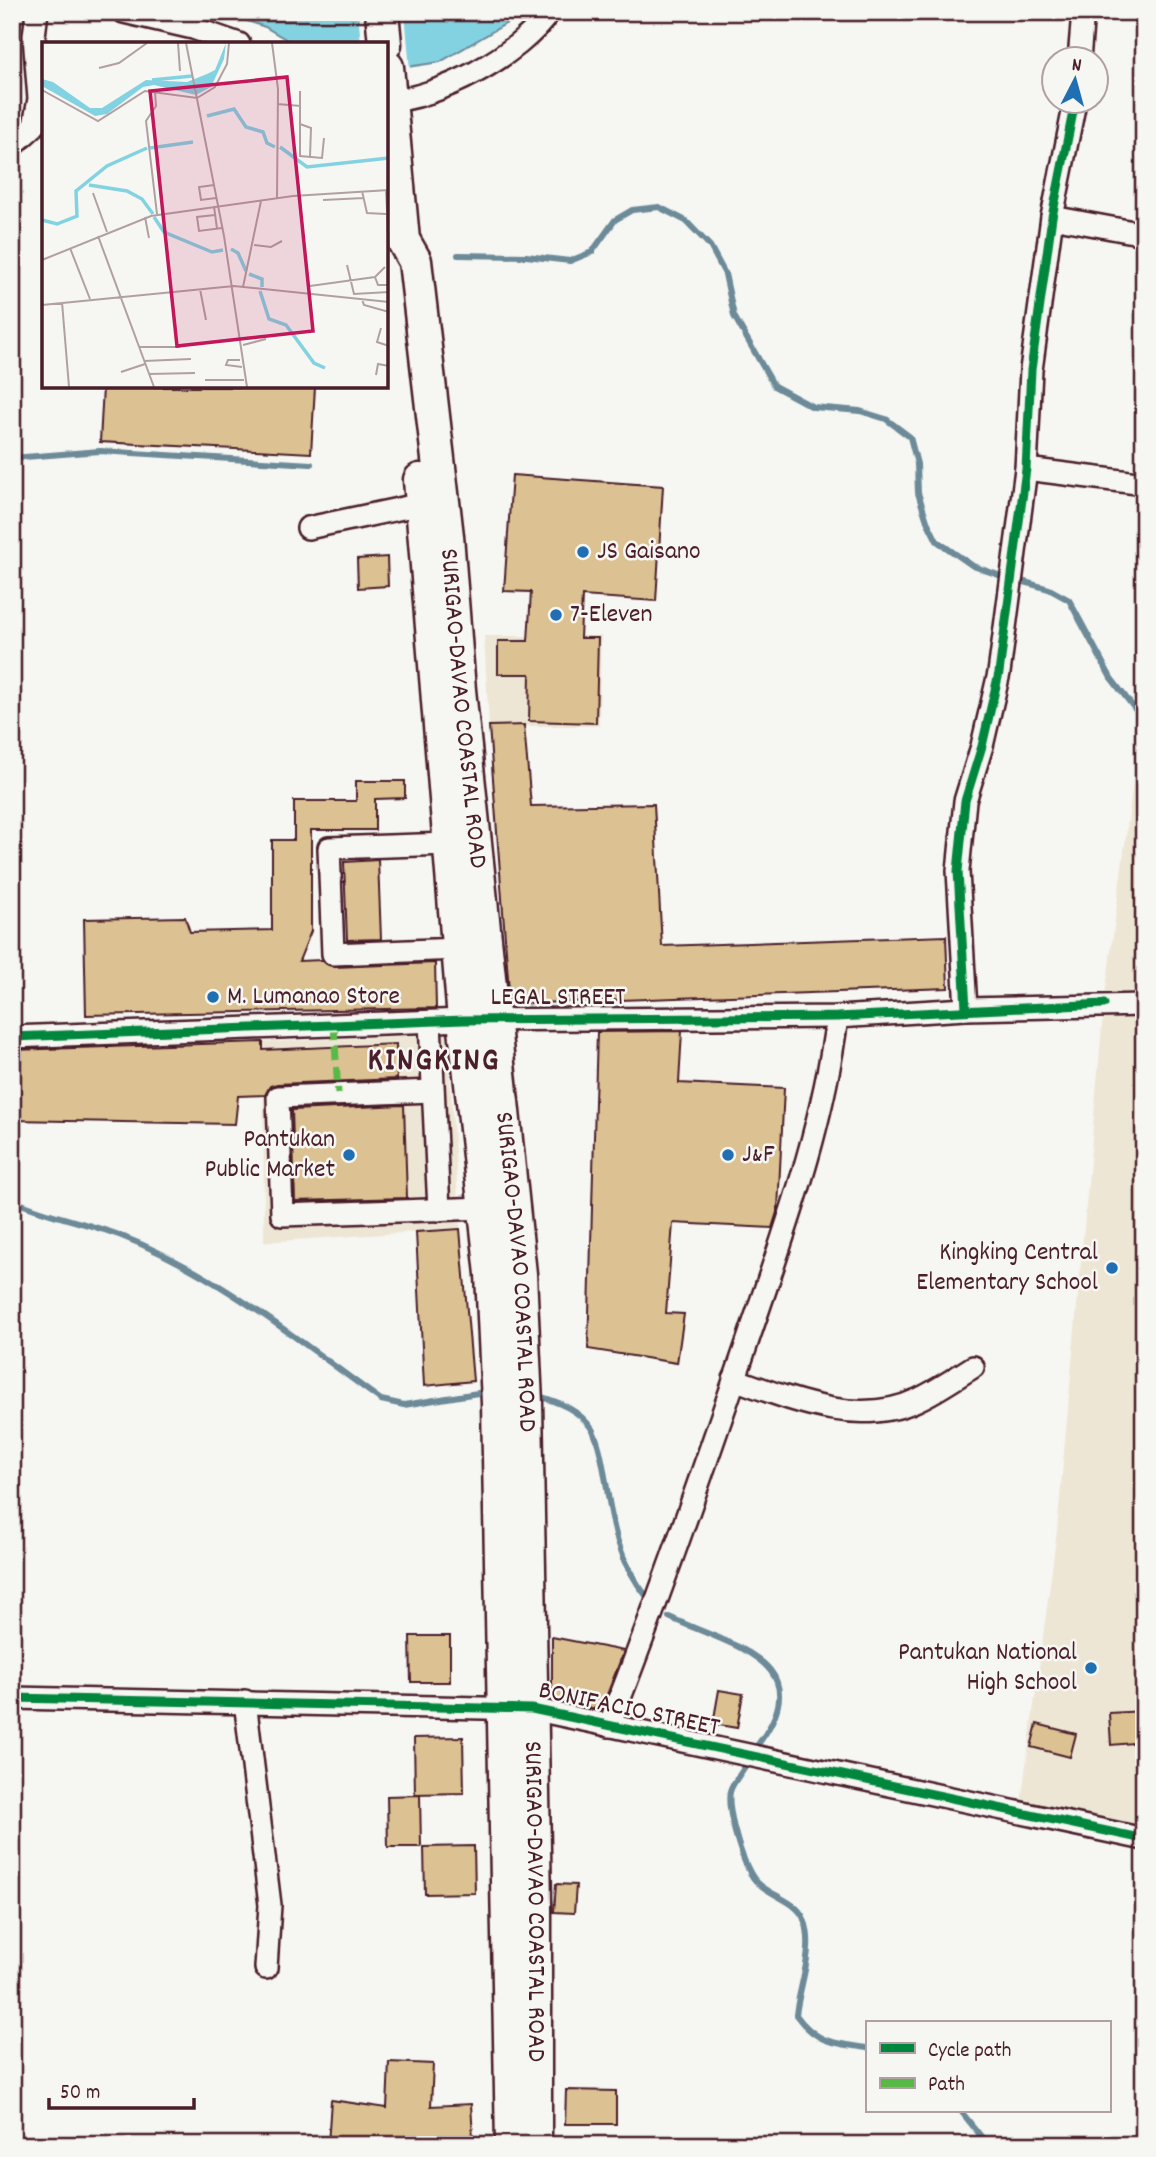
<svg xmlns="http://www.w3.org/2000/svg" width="1156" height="2157" font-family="Dekko,sans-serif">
<rect width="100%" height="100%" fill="#f6f6f2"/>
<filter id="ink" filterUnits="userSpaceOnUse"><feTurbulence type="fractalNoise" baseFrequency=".0143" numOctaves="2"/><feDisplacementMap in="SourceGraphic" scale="14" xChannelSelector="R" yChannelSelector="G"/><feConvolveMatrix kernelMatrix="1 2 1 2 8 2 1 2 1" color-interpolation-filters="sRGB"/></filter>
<g filter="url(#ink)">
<g fill="#eee6d5">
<polygon points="484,636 601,636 599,726 489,726"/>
<polygon points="1144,757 1144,1828 1021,1803 1057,1531 1104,1004 1136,759"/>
<polygon points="447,1034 460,1229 264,1242 263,1042"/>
</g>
<polygon fill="#83d2e1" stroke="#6c8a98" stroke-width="2" points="221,12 516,12 512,20 440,62 387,70 387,44 294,44 265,27"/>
<polygon fill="#f6f6f2" points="358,12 405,12 410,70 387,74 387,44 361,44"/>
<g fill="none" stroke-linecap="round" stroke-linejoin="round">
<g stroke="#6c8a98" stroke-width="6">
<polyline points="458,255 526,256 570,261 592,252 615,220 632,210 659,207 686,221 710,246 725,274 734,316 774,386 813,407 860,411 886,419 910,437 917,464 918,493 927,521 937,541 973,566 1004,577"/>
<polyline points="12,458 100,451 311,464"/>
<polyline points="1021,581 1049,589 1069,600 1111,678 1144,721"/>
<path d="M12,1200C47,1216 84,1222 119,1235C215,1272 298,1340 381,1400L404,1405L484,1392"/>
<path d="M538,1396C559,1402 579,1410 592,1429C600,1443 603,1466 606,1482C612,1525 619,1562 647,1597"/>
<path d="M669,1617C733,1647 822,1662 756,1747"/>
<path d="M744,1768C739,1776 732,1784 730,1792C726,1810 744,1872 758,1883C771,1896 797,1901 804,1919C816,1948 799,1986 796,2015C817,2044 835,2043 867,2048"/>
<polyline points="960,2110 988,2145"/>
</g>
</g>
<g fill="#dcc292" stroke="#4a1f2b" stroke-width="2">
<polygon points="103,387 315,387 311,453 100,442"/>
<polygon points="512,475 663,486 656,601 582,596 580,638 598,638 596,723 529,721 530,674 498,674 498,641 528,641 531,592 504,591"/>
<polygon points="387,557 388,586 358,588 357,559"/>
<polygon points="524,725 531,806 654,804 662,946 946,936 948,988 510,1004 489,726"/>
<polygon points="356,781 405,781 405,798 375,799 375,830 311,830 311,931 299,961 322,960 334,967 435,963 436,1008 86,1015 84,919 185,917 190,932 272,930 272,840 294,840 294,801 356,801"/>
<polygon points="378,860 381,939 347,940 344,862"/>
<polygon points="682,1031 679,1083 784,1088 778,1209 772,1228 673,1223 666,1313 684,1314 677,1363 588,1349 597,1032"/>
<polygon points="263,1042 263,1050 396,1044 397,1079 277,1084 270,1086 265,1095 238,1096 235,1124 12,1120 12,1050"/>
<polygon points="404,1105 407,1198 295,1201 292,1110"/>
<polygon points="460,1229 473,1381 424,1386 416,1232"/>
<polygon points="410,1636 450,1636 450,1682 411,1682"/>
<polygon points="552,1637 624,1651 601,1710 552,1700"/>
<polygon points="719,1690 743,1694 737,1728 713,1724"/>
<polygon points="1144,1711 1144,1742 1111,1745 1109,1713"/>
<polygon points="1037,1724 1076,1734 1070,1757 1031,1747"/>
<polygon points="463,1737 464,1793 415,1794 414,1738"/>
<polygon points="420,1795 421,1847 388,1847 387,1796"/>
<polygon points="474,1846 475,1893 425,1894 424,1847"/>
<polygon points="556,1884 576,1885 574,1913 554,1912"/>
<polygon points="389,2062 433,2064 431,2106 471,2104 473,2138 447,2140 447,2145 328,2145 331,2100 387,2108"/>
<polygon points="566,2090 616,2091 616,2124 565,2124"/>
</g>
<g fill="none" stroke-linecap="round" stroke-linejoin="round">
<defs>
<g id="minor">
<polyline points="124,12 193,28 239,44"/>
<polyline points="1079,60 1083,12"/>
<path d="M387,101C438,99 520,55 549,12"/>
<polyline points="12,146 34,126 39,99 34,36 37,12"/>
<polyline points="1052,217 1144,234"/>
<polyline points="1026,469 1137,483"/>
<polyline points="308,528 422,504"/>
<polyline points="449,844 329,848 333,954 458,949"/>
<polyline points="966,1009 958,871 965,801 982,746 999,673 1026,469 1031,370 1052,217 1075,102"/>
<polyline points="430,1022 439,1210"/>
<polyline points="12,1037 464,1020 837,1017 966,1009 1144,1005"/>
<polyline points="433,1091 278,1097 282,1215 486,1208"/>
<path d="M734,1379C790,1399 859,1428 917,1400C937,1391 955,1378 973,1367"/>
<polyline points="12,1698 532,1709 1144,1839"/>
<polyline points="245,1701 270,1905 266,1968"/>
<path d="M609,1726C659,1599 703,1471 747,1343C783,1236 823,1130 837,1017"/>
</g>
<g id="highway">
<polyline points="382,12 385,44"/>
<path id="s1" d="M387,67L403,240L415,261L447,536L459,690L520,1274L526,1403L535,1905V2145"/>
<polyline points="420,480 464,1020 492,1274 498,1403 512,2145"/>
</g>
</defs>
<use href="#minor" stroke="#4a1f2b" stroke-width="26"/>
<use href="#highway" stroke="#4a1f2b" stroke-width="37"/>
<use href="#minor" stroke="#f6f6f2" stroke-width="21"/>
<use href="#highway" stroke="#f6f6f2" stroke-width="32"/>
<polyline stroke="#58b947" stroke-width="7" stroke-dasharray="14 7" stroke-linecap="butt" points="334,1025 338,1094"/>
<defs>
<g id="cycleway">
<polyline points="966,1009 958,871 965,801 982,746 999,673 1026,469 1031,370 1052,217 1075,102"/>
<polyline points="12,1037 464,1020 837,1017 1104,1004"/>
<polyline points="12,1698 532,1709 1144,1839"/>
</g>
</defs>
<use href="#cycleway" stroke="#f6f6f2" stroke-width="13"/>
<use href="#cycleway" stroke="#00873e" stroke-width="9"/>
</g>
</g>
<g fill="#1f6fb2" stroke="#f6f6f2" stroke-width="2.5">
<circle cx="583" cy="552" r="7"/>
<circle cx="556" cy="615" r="7"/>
<circle cx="213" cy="997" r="7"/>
<circle cx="349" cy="1155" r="7"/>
<circle cx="728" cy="1155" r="7"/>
<circle cx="1112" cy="1268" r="7"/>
<circle cx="1091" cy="1668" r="7"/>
</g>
<g text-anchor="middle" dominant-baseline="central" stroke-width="5" stroke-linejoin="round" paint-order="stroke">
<g font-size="26" fill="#4a1f2b" stroke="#f6f6f2" text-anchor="start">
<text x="597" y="552">JS Gaisano</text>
<text x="570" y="615">7-Eleven</text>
<text x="227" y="997">M. Lumanao Store</text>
<text x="335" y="1140" text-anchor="end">Pantukan<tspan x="335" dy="30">Public Market</tspan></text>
<text x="742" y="1155">J&amp;F</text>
<text x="1098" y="1253" text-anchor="end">Kingking Central<tspan x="1098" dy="30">Elementary School</tspan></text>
<text x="1077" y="1653" text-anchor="end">Pantukan National<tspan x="1077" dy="30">High School</tspan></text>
</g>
<g font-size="26" fill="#4a1f2b" stroke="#f6f6f2">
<text stroke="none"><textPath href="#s1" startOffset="648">SURIGAO-DAVAO COASTAL ROAD</textPath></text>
<text x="558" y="998">LEGAL STREET</text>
<text stroke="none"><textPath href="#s1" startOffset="1214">SURIGAO-DAVAO COASTAL ROAD</textPath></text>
<text transform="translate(629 1710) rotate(12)">BONIFACIO STREET</text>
<text stroke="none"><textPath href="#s1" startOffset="1844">SURIGAO-DAVAO COASTAL ROAD</textPath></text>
</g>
<g font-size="33" font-weight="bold" letter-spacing="2" fill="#4a1f2b" stroke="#f6f6f2">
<text x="434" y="1062">KINGKING</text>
</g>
</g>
<g transform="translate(42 42)">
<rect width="346" height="346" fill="#f6f6f2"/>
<path d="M184,1L182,17L169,45L154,53L112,43L101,45L65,72L53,74L0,44V37L11,40L48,66H60L104,38L145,40L165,32L173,28Z" fill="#83d2e1"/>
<path fill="none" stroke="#83d2e1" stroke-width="3.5" d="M110,38L150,34M165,74L192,67L204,85L221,90L225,101L233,105M238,105L265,125L347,116M108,106L151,100M47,143L85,149L100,157L111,172M112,175L122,190L170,210L181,208M0,178L15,182L35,174L34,149L65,124L105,106M189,207L196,211L204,229M207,232L220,237V245M218,249L227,277L244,283L272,321L283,326"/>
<path fill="none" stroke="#b1a0a2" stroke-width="2" d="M136,1L138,29M144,1L182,194L205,345M230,1L236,47L235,156M57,26L77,21L105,1M0,48L56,79L103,49L155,56L173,45L185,22L187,1M258,49V114L280,116L282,96M113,50L114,64L104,79L115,172M235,62L259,64M258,82L269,86L268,115M172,143L157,145L159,158L174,156M344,148L347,210M320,149L325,171L344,172M51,151L65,190M281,158L322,156M172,164L175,187M173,173L155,175L157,189L180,186M103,175L107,196M56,194L112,345M212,203L229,205L240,199M28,206L48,257M0,218L109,174L251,154L347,148M305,223L312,252L347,250M343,225L333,235L336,243H347M268,244L333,235M201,245L219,159M158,247L164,278M320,257L322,263L347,270M20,260L27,345M0,263L192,244L347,260M339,286L335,300L347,304M201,303L224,297M98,305H138M198,318H186L184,323L200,325M102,319L149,317M79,330L103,322M107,332L153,331M334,333L336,322L347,324M163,338H202"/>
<path fill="#c2185b" fill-opacity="0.15" stroke="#c2185b" stroke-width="3.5" d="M245,35L271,289L135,304L108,49Z"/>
<rect width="346" height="346" fill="none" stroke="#4a1f2b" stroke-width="3.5"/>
</g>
<rect width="1156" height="2157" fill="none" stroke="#f6f6f2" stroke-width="42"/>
<rect x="21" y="21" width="1114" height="2115" fill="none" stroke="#4a1f2b" stroke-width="2.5" filter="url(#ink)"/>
<rect x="866" y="2021" width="245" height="91" fill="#f6f6f2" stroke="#b1a0a2" stroke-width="2"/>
<rect x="880" y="2043" width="35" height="10" fill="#00873e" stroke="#b1a0a2" stroke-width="2"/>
<text x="928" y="2056" font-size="21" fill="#4a1f2b">Cycle path</text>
<rect x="880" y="2078" width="35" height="10" fill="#58b947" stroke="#b1a0a2" stroke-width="2"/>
<text x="928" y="2090" font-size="21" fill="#4a1f2b">Path</text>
<g transform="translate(1075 80) rotate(6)"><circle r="33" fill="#f6f6f2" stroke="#b1a0a2" stroke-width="2"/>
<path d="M0-5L12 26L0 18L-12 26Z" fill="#1f6fb2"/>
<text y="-10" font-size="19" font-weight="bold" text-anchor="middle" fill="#4a1f2b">N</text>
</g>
<path d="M49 2098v10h145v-10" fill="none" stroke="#4a1f2b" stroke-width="3.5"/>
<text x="60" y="2098" font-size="21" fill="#4a1f2b" stroke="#f6f6f2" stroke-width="5" paint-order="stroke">50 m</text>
</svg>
